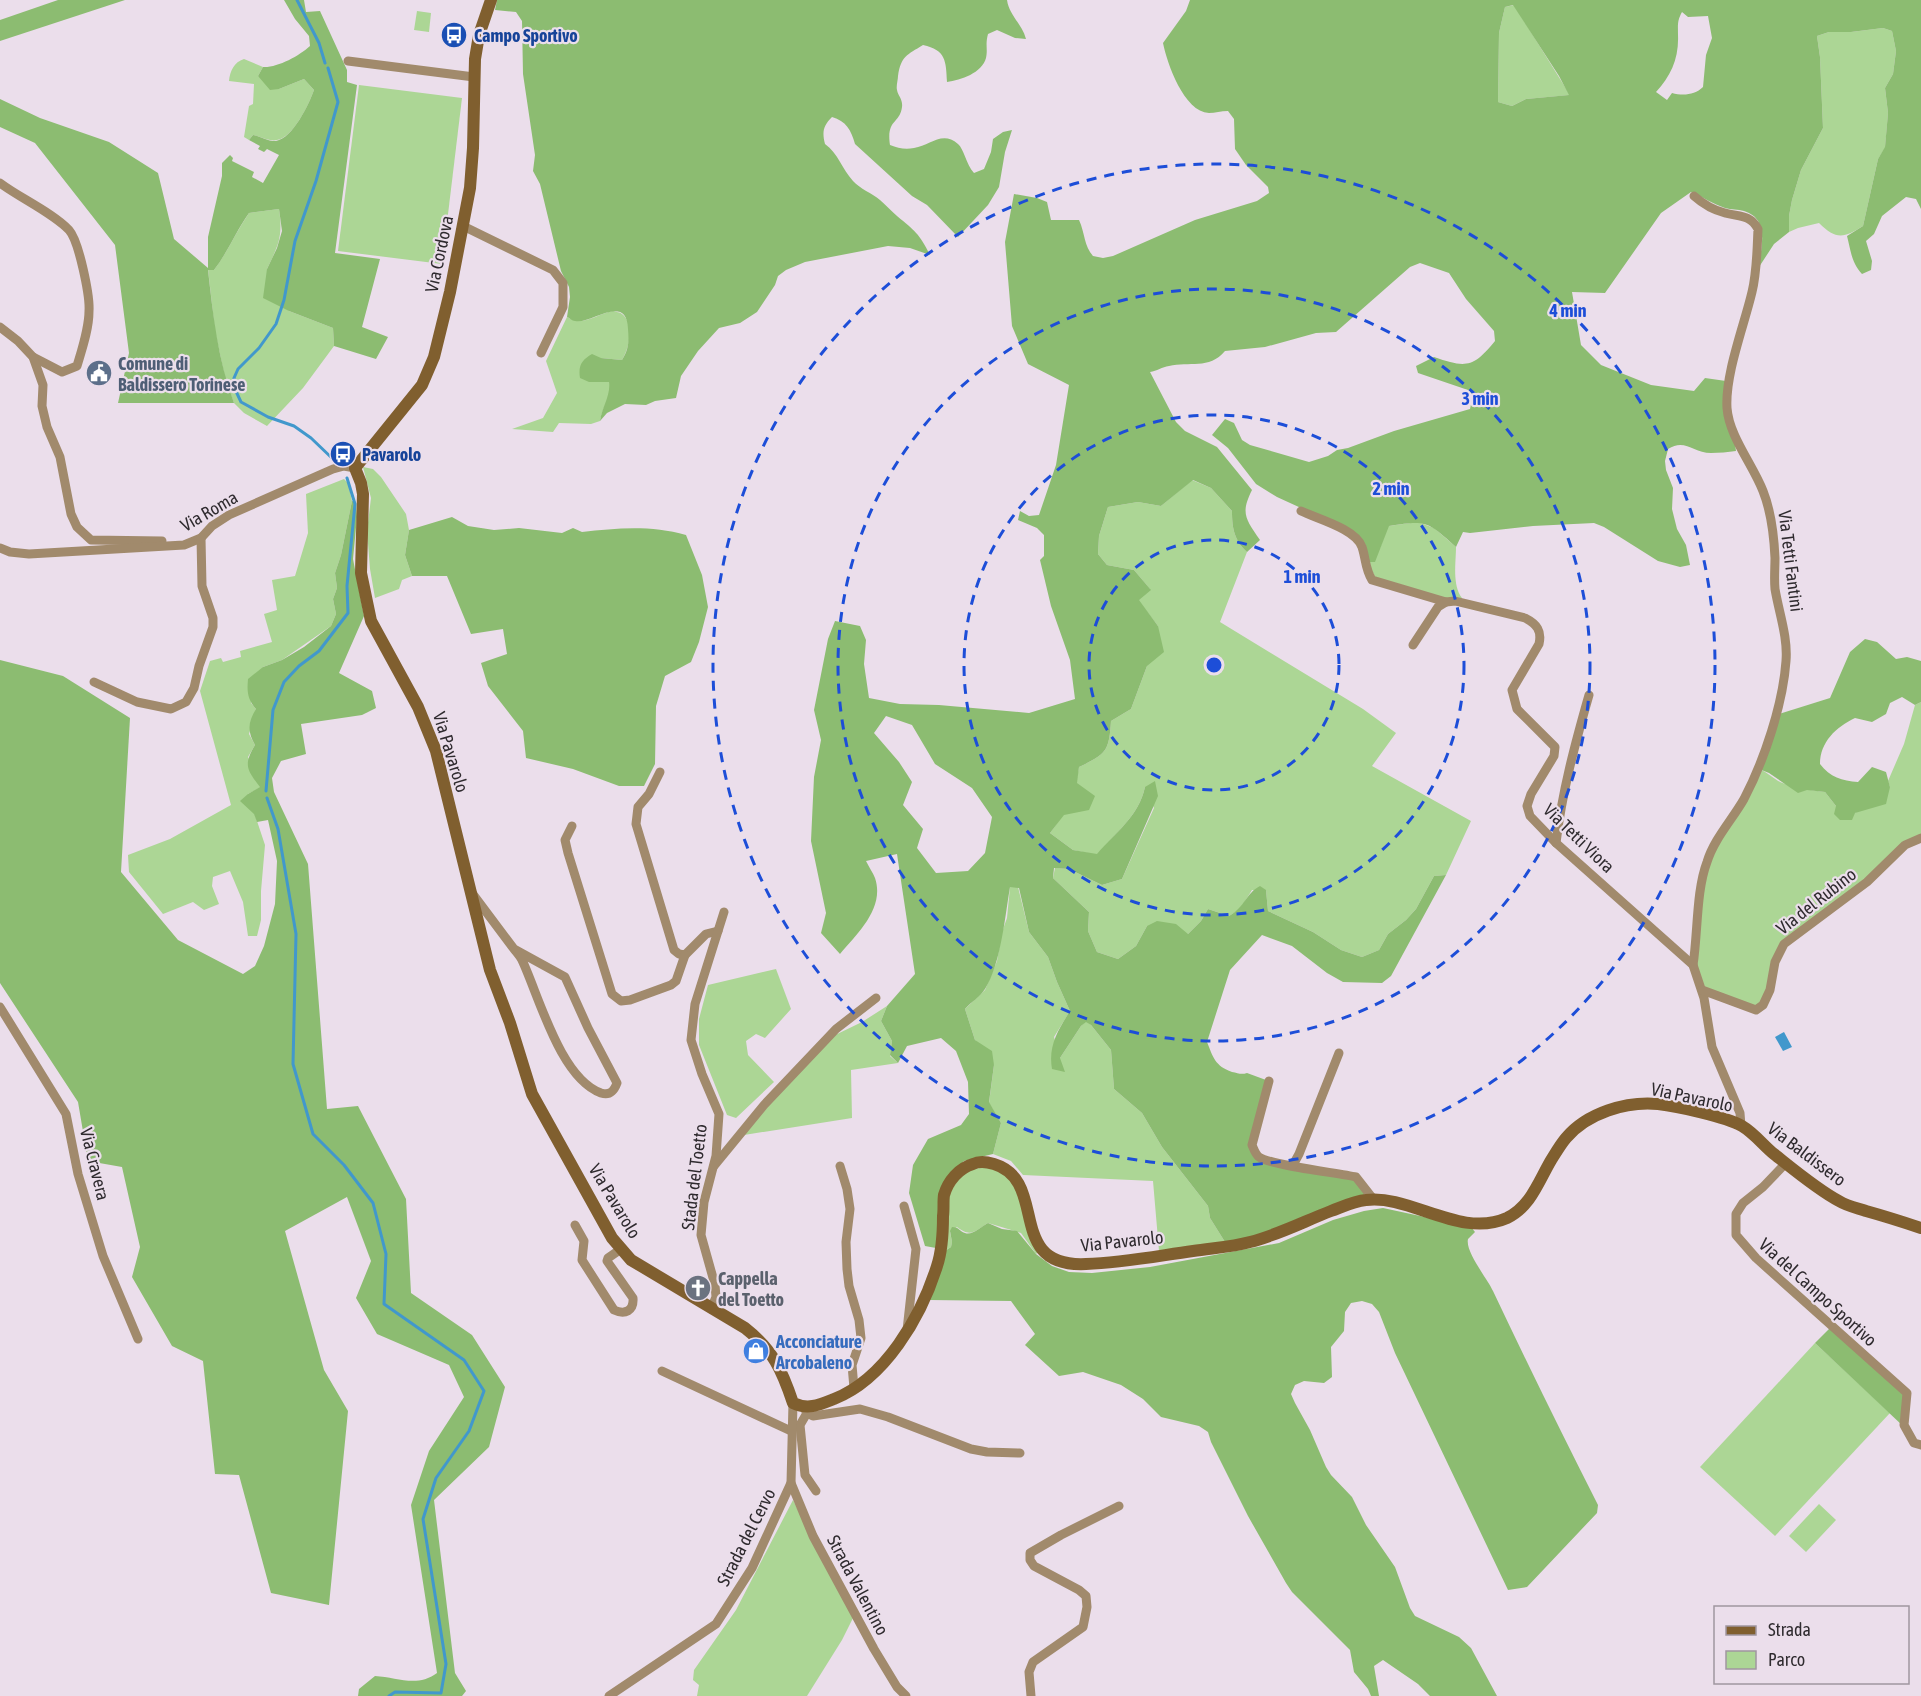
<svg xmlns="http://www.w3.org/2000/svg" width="1921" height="1696" font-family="'Asap Condensed',sans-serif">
<rect width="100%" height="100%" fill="#ebdeeb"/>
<g fill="#acd695">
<polygon points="1514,5 1570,95 1526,99 1512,106 1498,102 1499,33 1505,7"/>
<polygon points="417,11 431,13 429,32 414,30"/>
<path d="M1883,28L1892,31L1896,51L1893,74L1885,88L1888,113L1885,148L1878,159L1863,226C1844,238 1836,240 1819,223L1798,228L1789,232V216L1792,200L1801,170L1823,128L1820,57L1817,36L1829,32H1851Z"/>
<path d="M244,59L263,67L258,76L279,89L304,79L314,90C309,104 293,138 277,140C270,142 260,136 253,135L249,140L244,137L249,106L253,104L254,84L229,81C230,71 234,62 244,59Z"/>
<polygon points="359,85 462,98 442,264 338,251"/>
<path d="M279,209C283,236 279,244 267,269L289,311L333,328L334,346L303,388L267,426L244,413L234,403L226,382L215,331L208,269L214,270C227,253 236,232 249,213Z"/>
<path d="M613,311C616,312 620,312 622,314C635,324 629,349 622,360L601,358C604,368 612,382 610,392C607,402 602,410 600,421L591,424L559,423L553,432L512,429L543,418L557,393L546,361L567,317C584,327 596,314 613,311Z"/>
<polygon points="363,467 373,469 381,477 406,514 409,530 405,555 412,576 402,580 399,589 375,598 370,569 367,531 371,498"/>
<polygon points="344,479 348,483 352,501 341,555 335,573 337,588 333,599 336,614 331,626 282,660 263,667 251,703 256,709 249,734 255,745 248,757 261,787 248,794 265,845 261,891 261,920 257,936 248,936 243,902 230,871 213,877 212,886 219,904 204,910 193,902 163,914 129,872 128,855 170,839 231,805 200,691 210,661 221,658 223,662 241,657 240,651 272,642 264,614 277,610 272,580 295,576 308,533 306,494"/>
<path d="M1192,480L1211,488L1232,511C1232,528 1234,540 1247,552L1220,622L1363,709L1396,733L1372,766L1471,821L1446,875L1434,876L1416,909L1406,920L1388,934L1379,950L1362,957L1341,950L1313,932L1268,911L1266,890H1252L1240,909L1229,916L1208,909L1201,921L1188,934L1147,926L1136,946L1118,959L1097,952L1088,931L1089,912L1053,878L1055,868L1069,869L1102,885L1122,879L1154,808L1145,787C1139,816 1115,833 1097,855L1073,850L1050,833C1066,813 1075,792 1079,767C1106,754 1109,752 1111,721L1131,709L1147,666L1158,626L1138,600L1150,589L1134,570L1107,565L1098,554L1099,536L1108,507L1138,502L1161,506Z"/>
<path d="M1418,522L1434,528L1456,547C1456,562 1452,585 1462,598L1447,599L1375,577L1368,562L1380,548L1388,526Z"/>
<path d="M1921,702V837L1867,881L1784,943L1769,989L1756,1009L1703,989L1694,965L1707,862L1759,769C1767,772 1773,778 1780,782C1794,788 1810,790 1825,792L1836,806L1855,813L1890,787L1888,781L1904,744L1915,705Z"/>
<polygon points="1010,887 1018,887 1029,932 1048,957 1057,982 1070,1011 1054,1037 1060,1058 1081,1026 1086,1021 1091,1025 1111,1050 1114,1089 1142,1113 1162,1147 1208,1206 1210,1218 1225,1242 1159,1251 1153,1181 1023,1175 1011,1161 993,1154 1001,1123 989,1103 994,1065 975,1040 965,1009 985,990 997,961 1002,932 1007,918"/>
<polygon points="776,969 791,1009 765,1038 756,1034 746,1041 748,1055 774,1082 736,1118 727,1115 699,1045 699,1019 708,985"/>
<polygon points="887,1006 881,1021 892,1041 890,1056 898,1063 851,1070 852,1118 744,1135 766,1105 831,1037 862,1022"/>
<path d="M988,1166L1014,1180L1039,1251L1036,1254L1021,1233L988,1223C975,1231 971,1238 957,1227L950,1232L952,1242L951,1247L945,1251L947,1197L963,1172Z"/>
<polygon points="1815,1343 1890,1413 1775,1536 1700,1467"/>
<polygon points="793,1500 853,1618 842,1640 807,1696 697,1696 699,1685 693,1680 694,1670 736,1610"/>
<polygon points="1819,1504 1836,1520 1806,1552 1789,1536"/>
</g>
<g fill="#8cbc71" fill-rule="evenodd">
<polygon points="58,0 125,0 0,41 0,20"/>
<path d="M284,0H304L306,12L320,11L347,70V82L357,85L335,253L380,259L362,327L388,337L376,359L334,346L333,328L289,311L263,298L267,269L277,248L282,231L279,209L249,213C236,231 228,252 214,270H208C213,315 218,360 234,403H118L129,353L115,245L35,143L0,127V99L40,118L109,142L158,173L174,239L208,268V237L222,176V163L230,155L233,158L232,161L254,172L252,177L263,183L279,155L267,149L264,152L258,149L260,146L249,140L253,135C260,136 270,142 276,141C293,138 309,104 314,90L304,79L279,89L270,90L258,76L263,67C277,68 299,56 310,46L309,36L295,19Z"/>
<path d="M497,0H1007C1009,15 1022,24 1026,39L1015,38L997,30L988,34C985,45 988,49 986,58C982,73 961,80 947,82C946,61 946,50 923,45C907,55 901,56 898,76C898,80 896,86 897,90C898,96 903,99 902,107C900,124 886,119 890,145C898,148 905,150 914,148C930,146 942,130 958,144C964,149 966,164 974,173L984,169L991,152L993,139L1003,132L1012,130L1005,152L999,187L988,205L958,237L927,205L912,196L855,144C851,130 846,121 832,117C823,126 822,132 825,144C838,153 842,169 853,181C860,189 872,193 880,200C886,205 891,211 897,216C915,231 919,233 930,255L910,248L888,246L805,262L786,270L778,276L775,285L757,312L740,323L719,328L698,351L681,376L676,398L655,401L646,405L625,404L607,413L600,421C602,407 611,395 609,382H589L580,378C578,365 582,360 592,354L601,358L622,360C629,349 629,341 628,329C627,292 590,325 575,321C572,321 570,318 567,317L570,297L569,287L561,271L540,184L533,171L535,155L523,74L522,21L516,12L495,10Z"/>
<path d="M1190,0H1921V209L1916,199L1906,197L1882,216L1874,234L1866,241L1872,261L1871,270L1862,274C1851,262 1851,251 1847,236L1863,226L1878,159L1885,147L1888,113L1885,88L1893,74L1896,51L1892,31L1883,28L1851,32H1829L1817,36L1820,57L1823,128L1801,170L1792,200L1789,216V232L1774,244L1759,267C1761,247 1770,219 1744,211C1738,209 1731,210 1725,208C1713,204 1703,197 1691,192L1661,213L1605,293L1572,292L1581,345L1601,365L1651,385L1694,391L1705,378L1726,381L1736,451C1728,452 1719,453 1711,453C1693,453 1685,438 1668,449L1665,461L1666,470L1673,488L1672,509L1677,529L1686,545L1690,565L1680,567L1658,561L1604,527L1594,523L1533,526L1470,533L1463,532L1456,547C1427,521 1427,520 1389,526L1375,562H1368L1365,544L1301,508L1277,497L1256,484L1228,448L1212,435L1225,419L1234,423L1242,440L1250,445L1309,462L1328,456L1337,450L1348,448L1394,431L1470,409L1473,395L1468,390L1418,373L1416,366L1434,357C1466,368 1473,368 1495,341L1494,331L1466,299L1449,273L1420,263L1410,267L1336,332L1316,333L1265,347L1225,351C1209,370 1189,361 1169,366C1162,367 1157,371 1150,372L1176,422L1185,431L1217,447L1252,490C1240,514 1246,519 1260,540L1247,552C1234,540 1232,528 1232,511L1211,488L1193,480L1161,506L1138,502L1108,507L1099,536L1098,554L1107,565L1134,570L1151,590L1139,600L1158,626L1164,652L1147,666L1131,709L1111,721C1109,752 1106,754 1079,767L1077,783L1095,796L1089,810L1064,815L1050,833L1073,850L1097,854C1115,833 1139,816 1145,787L1155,781L1158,796L1122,879L1102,885L1069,869L1054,868L1053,878L1089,912L1088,931L1097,952L1118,959L1136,946L1147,926L1157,921L1176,924L1188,934L1201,921L1208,909L1229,916C1245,907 1246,893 1260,886L1266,890L1268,911L1313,932L1341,950L1362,957L1379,950L1388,934L1406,920L1416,909L1434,876L1446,875L1391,976L1382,983L1343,982L1327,973L1292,946L1262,935L1230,970L1207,1042C1213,1057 1215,1066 1232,1072C1238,1073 1241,1075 1247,1073L1266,1080L1252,1154L1355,1179L1367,1195L1252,1237L1225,1242L1210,1218L1208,1206L1162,1147L1142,1113L1114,1089L1111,1050L1091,1025L1086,1022L1081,1026L1060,1058L1065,1072L1052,1069C1048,1046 1058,1030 1070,1011L1057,982L1048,957L1029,932L1019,888L1010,887C1005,916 1001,964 985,989C980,997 971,1002 965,1009L975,1040L992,1051L994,1065L989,1102L1001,1123L993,1154L964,1161L949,1175L936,1248L925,1246L909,1193L913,1165L928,1139L961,1125L969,1114L968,1082L956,1051L941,1038L907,1046L898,1063L890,1055L892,1041L881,1021L887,1006L915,974L897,854L866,861C869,867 873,873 875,878C885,908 858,933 840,954L821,933L826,913L811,841L814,777L821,740L814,710L828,639L835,621L860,626L866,640L864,664L869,698L900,704L939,705L1029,713L1075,699L1070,660L1051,606L1040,560L1044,556V535L1037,528L1018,520L1020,511L1029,516L1039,515L1056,465L1069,385L1028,364L1012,326L1005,242L1014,194L1037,198L1047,202L1051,220H1079C1085,233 1084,246 1093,256L1103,258L1113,256L1195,220L1257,201L1269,193L1268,187L1246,165L1235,149L1234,119L1228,111C1221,111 1215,113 1209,113C1184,112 1167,63 1163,43L1186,11ZM1513,5L1559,76L1569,95L1526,99L1512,106L1498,102L1499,33L1505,7ZM1682,12L1688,17L1708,16L1712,38L1706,55L1703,87C1695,95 1683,96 1672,93L1667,100L1656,92C1671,76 1679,58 1678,35C1678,25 1677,21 1682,12ZM886,716L912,725L935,764L972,788L992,817L985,853L968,871L936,873L917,848L923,829L903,805L912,782L899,762L874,733Z"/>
<path d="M352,501L356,502L357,517L353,559L364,616L339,673L372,691L376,708L362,715L301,724L306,754L281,761L272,778L274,792L308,864L327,1109L358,1106L406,1199L411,1293L472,1335L505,1387L489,1447L434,1500L455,1673L466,1691L462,1696H358L359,1689L375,1676C397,1677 417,1688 437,1673L411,1505L429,1451L464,1397L449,1365L377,1334L356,1298L371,1261L347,1197L285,1231L324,1370L348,1411L329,1605L271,1593L239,1475L215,1474L203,1361L172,1346L132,1277L140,1247L122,1167L88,1161L78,1102L0,983V660L63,676L130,718L121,872L178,940L243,974L255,966L264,946L275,904L277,861L268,820L257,822L254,814L240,801L248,794L260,787C247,770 243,765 255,745C247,731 248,722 256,709C247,699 247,691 248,679L263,667L282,660L304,647L331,626L336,614L333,599L337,588L335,573L341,555Z"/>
<path d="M452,517L468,526L494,530L519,528L562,533L573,528L582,532C617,528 651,525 686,535L702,575L708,607L699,642L691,662L665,676L656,706L655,764L644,786H619L573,769L526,758L523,731L488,686L481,663L507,654L503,629L471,634L447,576H412L405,555L409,530Z"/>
<path d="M1865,639L1877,642L1896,659L1907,657L1921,661V702L1915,705L1902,697L1890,703L1886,714L1872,722L1855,718C1836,727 1820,742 1820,764C1830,777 1842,781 1858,782L1872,767L1886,772L1890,787L1886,804L1855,813L1852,820H1840L1834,814L1836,806L1825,792L1807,790L1798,793L1769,773L1759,769L1779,714L1830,698L1850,652Z"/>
<path d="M1383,1208L1471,1227L1475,1232L1468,1239C1465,1252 1487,1278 1493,1291C1527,1363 1562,1434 1598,1505L1597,1513L1527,1587L1508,1590L1395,1353L1379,1312L1372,1304L1362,1301L1351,1303L1345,1312L1344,1331L1331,1347L1332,1377L1324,1383L1304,1381L1295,1385L1291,1394L1295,1403L1310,1430L1326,1467L1331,1475L1352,1497L1366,1525L1395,1567L1410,1608L1415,1616L1459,1637L1471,1648L1497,1696H1430L1418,1684L1383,1660L1374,1666L1379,1696H1371L1368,1689L1354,1672L1350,1650L1292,1592L1286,1583L1248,1516L1211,1442L1208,1432L1199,1426L1161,1417L1143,1399L1121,1385L1083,1372L1059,1376L1025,1345L1035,1334L1011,1301L929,1300L945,1251L951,1247L952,1242L950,1231L952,1227C959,1227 959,1231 965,1233C972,1236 982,1226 988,1223L1002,1229L1017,1231L1036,1254L1052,1266L1069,1272L1092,1273L1150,1267L1279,1243L1333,1220L1364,1211Z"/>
<polygon points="1830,1328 1907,1393 1903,1426 1815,1343"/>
</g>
<polygon fill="#4198cc" points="1784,1032 1792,1047 1783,1051 1775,1037"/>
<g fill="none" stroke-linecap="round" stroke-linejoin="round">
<g stroke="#4198cc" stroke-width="3">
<polyline points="297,0 319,43 325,63"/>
<polyline points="328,68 338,102 316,181 295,241 284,300 276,324 259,348 238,369 234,378 234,387 241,402 268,417 294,426 311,438 335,461"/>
<polyline points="266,791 273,710 284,682 299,666 319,651 348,613 347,586 355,504 347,478"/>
<polyline points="267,798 278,829 296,934 293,1064 313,1134 344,1165 373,1203 386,1254 384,1304 464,1360 484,1391 469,1431 436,1478 423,1519 446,1664 441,1693 395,1692 389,1696"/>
</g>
<g stroke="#a18a6c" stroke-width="9">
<polyline points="348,61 474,77"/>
<path d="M0,183C20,198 53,213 69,230C79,241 90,296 89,311C89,329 82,349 77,366L62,372L33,357"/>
<polyline points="463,226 553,270 563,283 563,307 541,353"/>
<polyline points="0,327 18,341 33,357 43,385 42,406 47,427 60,457 71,514 77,527 91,540 162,541"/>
<path d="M1301,511C1318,519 1356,529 1362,547C1366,559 1365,569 1372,580L1446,602"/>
<polyline points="0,548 10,552 29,554 184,545 201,538 212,526 229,515 333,469 344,466 355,468"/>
<path d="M1413,645L1438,607L1446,602L1455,601L1525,618C1537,624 1542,631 1539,644L1512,690L1517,709L1555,747L1554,756L1531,794L1527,806L1530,816L1556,843L1693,965L1704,998L1712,1047L1740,1113L1741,1126"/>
<polyline points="94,682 137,702 171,709 186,702 194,688 199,666 213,627 213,618 202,586 201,538"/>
<polyline points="660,772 649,794 638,807 636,824 674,950 679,954 685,955 706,934 718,931"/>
<polyline points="572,826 565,840 568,853 612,994 621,1001 630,1000 671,985 676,981 685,955"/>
<path d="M1556,843C1562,792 1575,744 1589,695"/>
<path d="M472,893L514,949L565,977L588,1028L617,1083C614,1091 610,1096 601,1093C560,1078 539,996 522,960C520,956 517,953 514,949"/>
<path d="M1693,965C1698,933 1696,891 1707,862C1714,839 1732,820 1744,799C1764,761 1783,704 1786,661C1788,637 1779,613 1775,589C1774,579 1775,568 1775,558C1774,536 1771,511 1763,491C1753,465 1729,436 1727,408C1725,374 1744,326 1752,292C1757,272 1757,250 1758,229C1750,214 1739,217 1725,213C1713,210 1703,204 1694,196"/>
<polyline points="1702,990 1756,1010 1763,1005 1770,990 1775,962 1784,944 1867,882 1905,845 1921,838"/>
<polyline points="0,1007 66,1114 78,1174 103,1256 138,1339"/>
<path d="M1269,1081L1252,1145C1254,1149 1255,1154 1259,1157C1270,1165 1338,1173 1356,1177L1374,1200"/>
<polyline points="1786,1163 1763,1187 1743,1203 1736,1214 1736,1235 1756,1258 1907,1393 1904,1425 1914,1443 1921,1445"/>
<polyline points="1293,1165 1299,1154 1339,1053"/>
<polyline points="714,1166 764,1105 836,1029 876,998"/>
<polyline points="840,1166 847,1189 850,1209 846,1242 847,1269 849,1286 859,1320 861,1338 852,1365 854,1388"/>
<polyline points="904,1206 916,1249 907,1330"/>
<path d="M575,1225L584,1241L582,1260L614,1310C625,1315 634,1311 633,1298L607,1261L608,1258L621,1249"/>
<polyline points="711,1309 716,1297 715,1285 701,1235 704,1202 716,1156 719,1114 702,1074 691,1040 695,1004 724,912"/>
<polyline points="662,1371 791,1431"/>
<polyline points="804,1408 807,1413 813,1416 860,1409 888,1417 971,1449 987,1452 1020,1453"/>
<polyline points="807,1413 800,1425 805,1475 816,1491"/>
<polyline points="791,1483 813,1536 874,1649 897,1687 906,1696"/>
<polyline points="609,1696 716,1624 752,1568 791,1483 793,1403"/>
<polyline points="1031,1696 1029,1672 1033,1662 1083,1627 1087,1607 1086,1596 1079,1590 1034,1566 1030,1560 1030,1553 1061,1535 1119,1506"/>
</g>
<path stroke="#805f2f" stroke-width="12" d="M491,0L479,35L475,59L473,148L470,188L450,292L434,357L422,385L355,468L361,483L363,494L361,573L371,621L418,707L436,751L490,970L510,1023L532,1094L612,1238L631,1260L745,1328C773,1350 782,1370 793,1403C808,1410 819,1405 834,1399C885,1379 921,1317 937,1266C942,1251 943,1233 943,1216C944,1210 943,1201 944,1195C948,1181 959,1168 973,1164C979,1161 987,1162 994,1164C1050,1181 1004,1268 1086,1264C1122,1263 1157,1256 1193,1251C1212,1248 1232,1247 1250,1242C1278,1235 1305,1221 1331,1211C1342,1207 1354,1201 1366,1200C1410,1194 1460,1239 1507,1218C1530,1207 1538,1183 1550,1162C1555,1154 1560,1145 1566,1138C1587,1113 1626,1101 1658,1104C1677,1106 1726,1117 1742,1126C1754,1133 1764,1146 1774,1154C1793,1169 1818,1190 1839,1201C1847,1206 1857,1208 1866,1211C1884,1216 1903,1222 1921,1228"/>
</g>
<g fill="none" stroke="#1d4ed8" stroke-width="3" stroke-dasharray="10 8">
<circle cx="1214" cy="665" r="125"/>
<circle cx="1214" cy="665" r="250"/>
<circle cx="1214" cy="665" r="376"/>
<circle cx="1214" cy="665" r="501"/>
</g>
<defs>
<symbol id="bus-disc" viewBox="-11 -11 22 22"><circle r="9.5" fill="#1a4fb4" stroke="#ebdeeb"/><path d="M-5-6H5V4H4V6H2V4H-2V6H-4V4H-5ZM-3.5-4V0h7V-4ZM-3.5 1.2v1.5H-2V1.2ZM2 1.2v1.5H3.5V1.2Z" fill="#fff"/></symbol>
<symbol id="civic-disc" viewBox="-11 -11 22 22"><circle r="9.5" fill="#5c6f8a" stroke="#ebdeeb"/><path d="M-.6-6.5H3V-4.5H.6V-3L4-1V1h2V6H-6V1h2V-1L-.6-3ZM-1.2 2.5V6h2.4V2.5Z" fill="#fff"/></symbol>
<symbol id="church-disc" viewBox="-11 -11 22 22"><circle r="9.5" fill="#6b7280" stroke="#ebdeeb"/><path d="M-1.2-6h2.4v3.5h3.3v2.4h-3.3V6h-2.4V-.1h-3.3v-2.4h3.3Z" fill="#fff"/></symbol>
<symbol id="shop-disc" viewBox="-11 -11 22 22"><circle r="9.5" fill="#3f7fe0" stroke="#ebdeeb"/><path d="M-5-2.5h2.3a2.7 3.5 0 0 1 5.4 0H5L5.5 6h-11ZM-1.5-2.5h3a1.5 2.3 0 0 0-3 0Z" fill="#fff"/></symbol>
</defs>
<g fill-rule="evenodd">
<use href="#bus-disc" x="439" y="20" width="30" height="30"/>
<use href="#civic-disc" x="84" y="358" width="30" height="30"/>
<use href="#bus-disc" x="328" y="439" width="30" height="30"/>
<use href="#church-disc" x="683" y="1273" width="30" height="30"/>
<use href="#shop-disc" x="741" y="1336" width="30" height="30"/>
</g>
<g text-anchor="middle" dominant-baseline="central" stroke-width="4.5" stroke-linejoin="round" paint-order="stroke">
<g font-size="18" font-weight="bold" fill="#164399" stroke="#ebdeeb" text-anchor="start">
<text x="474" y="35">Campo Sportivo</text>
<text x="362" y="454">Pavarolo</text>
</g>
<g font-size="18" fill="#2f2b2f" stroke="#ebdeeb">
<text transform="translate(439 254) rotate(-78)">Via Cordova</text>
<text transform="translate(209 511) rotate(-30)">Via Roma</text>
<text transform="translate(1791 561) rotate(83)">Via Tetti Fantini</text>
<text transform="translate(451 752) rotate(73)">Via Pavarolo</text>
<text transform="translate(1579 838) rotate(44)">Via Tetti Viora</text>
<text transform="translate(1816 901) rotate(-38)">Via del Rubino</text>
<text transform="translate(1692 1097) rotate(12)">Via Pavarolo</text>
<text transform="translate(1807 1154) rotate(37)">Via Baldissero</text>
<text transform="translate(95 1164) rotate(76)">Via Cravera</text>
<text transform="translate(694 1177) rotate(-83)">Stada del Toetto</text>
<text transform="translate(615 1201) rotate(59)">Via Pavarolo</text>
<text transform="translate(1122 1241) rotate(-6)">Via Pavarolo</text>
<text transform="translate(1818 1292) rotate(42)">Via del Campo Sportivo</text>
<text transform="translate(746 1537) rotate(-63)">Strada del Cervo</text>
<text transform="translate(858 1585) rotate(62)">Strada Valentino</text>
</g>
<g font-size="18" font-weight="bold" fill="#4e5e75" stroke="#ebdeeb" text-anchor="start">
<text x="118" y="363">Comune di<tspan x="118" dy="21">Baldissero Torinese</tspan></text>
</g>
<g font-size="18" font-weight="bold" fill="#5b616d" stroke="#ebdeeb" text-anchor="start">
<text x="718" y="1278">Cappella<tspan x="718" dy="21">del Toetto</tspan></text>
</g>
<g font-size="18" font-weight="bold" fill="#366cbe" stroke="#ebdeeb" text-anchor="start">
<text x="776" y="1341">Acconciature<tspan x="776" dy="21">Arcobaleno</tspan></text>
</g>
</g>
<circle cx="1214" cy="665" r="9" fill="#1d4ed8" stroke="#ebdeeb" stroke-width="3"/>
<g font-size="18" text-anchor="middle" font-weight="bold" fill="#1d4ed8" stroke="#ebdeeb" stroke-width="4.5" stroke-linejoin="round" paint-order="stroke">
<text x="1568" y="317">4 min</text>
<text x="1480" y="405">3 min</text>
<text x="1391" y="495">2 min</text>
<text x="1302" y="583">1 min</text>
</g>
<rect x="1714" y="1606" width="195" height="78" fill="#ebdeeb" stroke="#a096a0" stroke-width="1.5"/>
<rect x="1726" y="1626" width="30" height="9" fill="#805f2f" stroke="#a096a0" stroke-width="1.5"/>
<text x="1768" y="1636" font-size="18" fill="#2f2b2f">Strada</text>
<rect x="1726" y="1651" width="30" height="18" fill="#acd695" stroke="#a096a0" stroke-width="1.5"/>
<text x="1768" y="1666" font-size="18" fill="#2f2b2f">Parco</text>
</svg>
